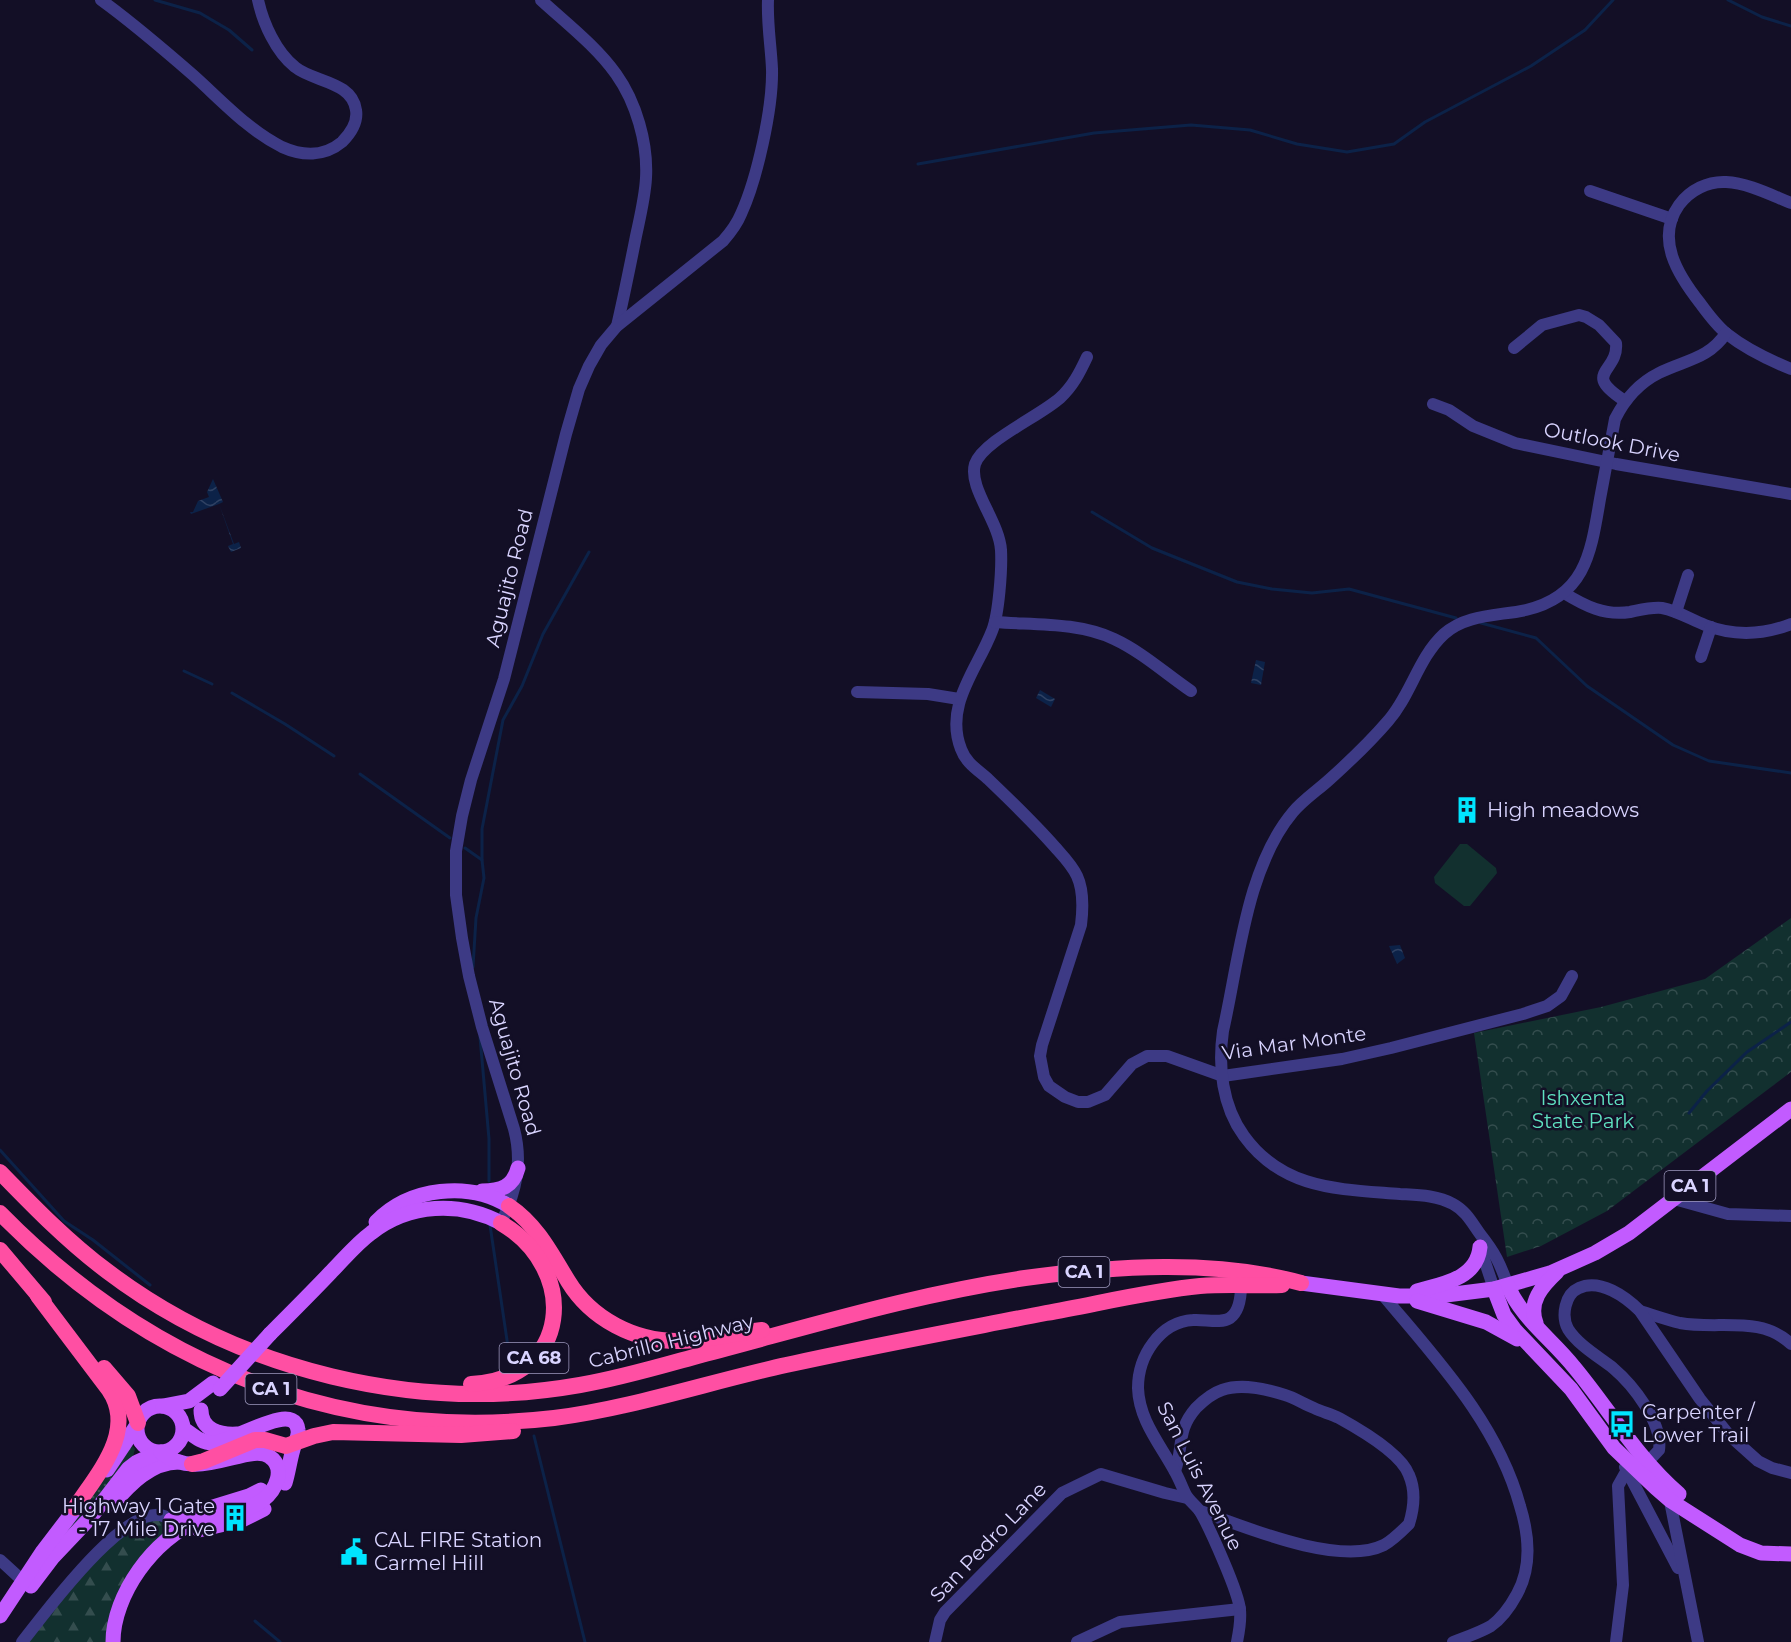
<svg xmlns="http://www.w3.org/2000/svg" width="1791" height="1642" font-family="Montserrat,sans-serif">
<defs>
<pattern id="grass-dots" width="8" height="8" patternUnits="userSpaceOnUse" patternTransform="scale(1.5)"><rect width="8" height="8" fill="#12302f"/><path d="M2 2h.1M6 6h.1" fill="none" stroke="#344d4e" stroke-width="1.8" stroke-linecap="round"/></pattern>
<pattern id="forest-firs" width="22" height="20" patternUnits="userSpaceOnUse" patternTransform="scale(1.5)"><rect width="22" height="20" fill="#12302f"/><path d="M5 1l3.5 6h-7zM16 11l3.5 6h-7z" fill="#344d4e"/></pattern>
<pattern id="park-crowns" width="20" height="18" patternUnits="userSpaceOnUse" patternTransform="scale(1.5)"><rect width="20" height="18" fill="#12302f"/><path d="M2 6a3 3 0 1 1 6 0M12 15a3 3 0 1 1 6 0" fill="none" stroke="#344d4e"/></pattern>
<pattern id="water-waves" width="16" height="10" patternUnits="userSpaceOnUse" patternTransform="scale(1.5)"><rect width="16" height="10" fill="#0c2248"/><path d="M0 5q4-4 8 0t8 0" fill="none" stroke="#2f4163"/></pattern>
</defs>
<rect width="100%" height="100%" fill="#130f26"/>
<polygon fill="url(#grass-dots)" points="132,1445 135,1449 133,1456 53,1551 80,1509"/>
<polygon fill="url(#forest-firs)" points="149,1514 178,1532 144,1563 113,1642 22,1642 92,1558"/>
<polygon fill="url(#park-crowns)" points="1791,918 1791,1072 1607,1211 1541,1246 1507,1257 1474,1033 1601,1007 1705,979"/>
<polygon fill="#12302f" points="1460,844 1467,844 1496,868 1497,873 1470,906 1464,906 1435,883 1434,877"/>
<g fill="url(#water-waves)">
<polygon points="213,479 223,502 219,504 234,544 239,542 241,548 231,552 228,546 233,544 219,504 191,514 190,512 193,512 198,501 209,497 207,492"/>
<polygon points="1256,660 1265,662 1261,685 1251,683"/>
<polygon points="1040,690 1055,699 1051,707 1036,698"/>
<polygon points="1400,945 1405,958 1397,964 1389,946"/>
</g>
<g fill="none" stroke-linecap="round" stroke-linejoin="round">
<g stroke="#0c2248" stroke-width="3">
<polyline points="155,0 200,13 229,30 252,50"/>
<polyline points="1728,0 1762,17 1791,26"/>
<polyline points="918,164 1094,133 1191,125 1250,130 1297,144 1347,152 1394,144 1425,122 1531,66 1585,30 1613,0"/>
<polyline points="1092,512 1152,548 1237,582 1272,589 1312,593 1349,589 1456,618"/>
<polyline points="1481,623 1536,638 1587,686 1673,745 1709,761 1791,773"/>
<polyline points="184,671 212,684"/>
<polyline points="232,693 285,724 334,756"/>
<polyline points="360,774 450,838"/>
<polyline points="465,848 482,860"/>
<polyline points="473,967 476,918 484,878 482,860 482,829 503,720 522,686 543,634 589,552"/>
<polyline points="480,1037 489,1139 489,1181"/>
<polyline points="1689,1113 1707,1091 1747,1052 1791,1022"/>
<polyline points="0,1150 64,1221 93,1240 150,1285"/>
<polyline points="490,1225 508,1347 513,1365"/>
<polyline points="534,1436 585,1642"/>
<polyline points="255,1621 280,1642"/>
</g>
<g stroke="#3d3a85" stroke-width="12">
<path d="M101,0C133,23 163,49 193,75C221,100 248,130 282,147C302,156 324,157 342,142C350,134 358,122 356,110C352,81 313,82 295,67C276,52 263,23 258,0"/>
<path d="M541,0C566,23 596,46 616,74C636,102 648,143 646,178C645,197 640,217 636,236C630,266 624,296 617,326"/>
<polyline points="1590,191 1672,219"/>
<path d="M1791,203C1771,195 1748,183 1726,182C1708,181 1690,190 1679,205C1655,239 1678,275 1700,303C1708,314 1717,326 1727,334C1746,349 1769,360 1791,369"/>
<path d="M1514,348L1542,325L1579,315L1586,317L1599,325L1616,343C1619,373 1580,372 1625,401"/>
<path d="M1087,357C1080,372 1073,386 1060,398C1040,416 983,441 975,464C968,488 999,521 1001,550C1002,568 999,614 992,631C977,670 944,705 961,749C966,763 978,770 988,779C1011,801 1034,823 1055,847C1063,856 1072,865 1077,876C1084,891 1083,909 1081,925L1042,1045L1040,1056L1044,1077L1049,1086L1065,1097L1078,1102H1088L1105,1095L1132,1064L1147,1056H1167L1223,1076L1342,1059L1391,1048L1523,1014L1547,1006L1561,996L1572,976"/>
<polyline points="1433,404 1449,410 1473,426 1515,443 1616,464 1791,494"/>
<path d="M1564,593C1585,606 1605,616 1630,612C1640,610 1651,607 1662,608C1678,611 1690,619 1705,625C1733,636 1763,635 1791,624"/>
<polyline points="1676,612 1688,575"/>
<path d="M995,622C1034,625 1078,622 1114,639C1142,652 1166,674 1191,691"/>
<polyline points="1701,657 1711,627"/>
<polyline points="857,692 928,694 959,699"/>
<polyline points="1674,1199 1728,1214 1791,1216"/>
<path d="M501,1223C516,1192 523,1163 514,1129L482,1027L469,976L462,938L456,895V851L462,816L471,780L504,679L566,434L579,389L589,366L601,345L617,326L723,241C730,233 737,224 741,214C757,179 773,108 772,69C771,46 767,24 768,0"/>
<polyline points="1480,1247 1494,1289"/>
<path d="M1508,1286C1500,1263 1495,1253 1480,1234C1472,1223 1466,1211 1453,1204C1437,1195 1417,1195 1400,1194C1339,1189 1283,1190 1244,1136C1222,1106 1218,1066 1223,1031C1239,961 1246,868 1293,812C1303,800 1318,790 1330,779C1350,761 1370,742 1388,721C1411,695 1418,658 1444,634C1466,614 1498,616 1526,610C1586,596 1591,552 1600,499C1605,473 1610,446 1615,419C1625,399 1639,383 1659,373C1685,360 1709,359 1726,333"/>
<path d="M1382,1294C1436,1359 1497,1422 1520,1506C1529,1535 1532,1567 1517,1594C1510,1607 1502,1618 1491,1626C1479,1633 1466,1637 1453,1642"/>
<path d="M1640,1311C1653,1315 1667,1320 1680,1323C1718,1330 1761,1315 1791,1344"/>
<polyline points="1625,1467 1678,1568"/>
<path d="M1643,1467L1659,1450C1663,1423 1633,1385 1613,1368C1599,1357 1578,1345 1568,1329C1561,1316 1565,1294 1579,1288C1600,1278 1626,1297 1640,1311L1700,1399L1729,1435L1758,1461L1772,1468L1791,1473"/>
<path d="M1175,1471C1184,1446 1176,1431 1196,1408C1203,1401 1213,1393 1222,1390C1242,1383 1266,1389 1285,1395C1295,1398 1304,1404 1314,1408C1322,1412 1331,1414 1339,1418C1359,1429 1401,1453 1409,1475C1416,1491 1414,1508 1409,1524C1402,1531 1393,1540 1384,1545C1339,1567 1245,1527 1200,1511"/>
<polyline points="1669,1496 1698,1642"/>
<polyline points="0,1560 23,1581"/>
<path d="M22,1642C41,1619 144,1474 175,1526"/>
<polyline points="935,1642 940,1620 945,1612 1062,1493 1101,1474 1165,1493 1187,1498"/>
<polyline points="1077,1642 1120,1622 1240,1609"/>
<path d="M1237,1642C1239,1632 1241,1620 1240,1610C1239,1593 1210,1529 1201,1513C1197,1506 1190,1502 1186,1495C1182,1487 1179,1478 1174,1470C1160,1444 1139,1420 1138,1388C1138,1356 1160,1322 1193,1320C1205,1319 1220,1324 1230,1318C1240,1311 1241,1296 1241,1285"/>
<polyline points="1616,1642 1623,1585 1618,1486 1627,1470"/>
</g>
<g stroke="#c25bff" stroke-width="15">
<path d="M482,1191C501,1191 513,1187 518,1168"/>
<path d="M376,1222C410,1187 469,1181 509,1206"/>
<polyline points="1301,1283 1399,1296 1438,1296 1494,1289 1550,1273 1595,1253 1629,1233 1791,1109"/>
<path d="M1508,1286C1521,1318 1553,1340 1574,1367C1609,1409 1637,1458 1679,1494"/>
<polyline points="1494,1289 1504,1315 1515,1330 1571,1389 1614,1448 1656,1488 1671,1501 1740,1545 1761,1553 1791,1554"/>
<path d="M1417,1291C1442,1284 1477,1279 1480,1247"/>
<polyline points="1417,1301 1486,1322 1517,1339"/>
<path d="M1536,1323C1528,1302 1542,1286 1557,1272"/>
<path d="M270,1334C290,1314 311,1293 331,1272C344,1259 356,1244 371,1233C409,1203 460,1201 501,1223"/>
<circle cx="160" cy="1429" r="23"/>
<polyline points="163,1406 189,1401 213,1383"/>
<path d="M201,1410C201,1430 220,1435 237,1434"/>
<path d="M184,1429C193,1435 201,1443 213,1443C230,1444 295,1399 298,1430C299,1435 297,1439 295,1443C290,1457 289,1470 285,1483"/>
<polyline points="107,1470 137,1425"/>
<path d="M113,1504C130,1484 151,1462 179,1462"/>
<polyline points="171,1520 249,1496 261,1490"/>
<polyline points="199,1530 242,1520 264,1509"/>
<polyline points="31,1586 53,1557 91,1517 128,1469 137,1462 157,1453"/>
<polyline points="0,1616 43,1551 82,1500"/>
<path d="M113,1642C113,1595 154,1538 198,1521C218,1514 246,1513 263,1500C276,1490 286,1468 270,1457C250,1441 197,1484 161,1452"/>
</g>
<g stroke="#ff4fa3" stroke-width="16">
<path d="M0,1172C34,1207 68,1242 107,1271C239,1371 416,1414 580,1385C621,1378 661,1366 701,1355C808,1327 915,1294 1025,1278C1113,1266 1215,1259 1301,1283"/>
<path d="M509,1206C537,1225 551,1253 568,1281C591,1319 635,1342 680,1341C708,1340 735,1333 762,1330"/>
<path d="M0,1213C149,1365 339,1443 554,1418C632,1408 709,1382 786,1365C872,1346 959,1330 1046,1313C1097,1304 1149,1291 1200,1286C1228,1284 1255,1286 1282,1285"/>
<polyline points="0,1250 44,1302"/>
<path d="M38,1296L109,1390C137,1431 97,1474 75,1508"/>
<polyline points="104,1368 128,1396 138,1423"/>
<path d="M471,1384C571,1379 580,1270 501,1223"/>
<polyline points="192,1464 204,1461 255,1440 265,1440 286,1446 314,1436 333,1432 461,1435 513,1431"/>
</g>
<polyline stroke="#c25bff" stroke-width="15" points="220,1389 270,1334"/>
</g>
<defs>
<symbol id="building-bare" viewBox="-9 -9 18 18"><path d="M-4-6H4V6H1V3H-1V6H-4ZM-2.5-4.3h1.7v1.8h-1.7ZM.8-4.3h1.7v1.8H.8ZM-2.5-1h1.7V.8h-1.7ZM.8-1h1.7V.8H.8Z" fill="#00e5ff" stroke="#130f26" stroke-width="2.5" paint-order="stroke"/></symbol>
<symbol id="bus-bare" viewBox="-9 -9 18 18"><path d="M-5-6H5V4H4V6H2V4H-2V6H-4V4H-5ZM-3.5-4V0h7V-4ZM-3.5 1.2v1.5H-2V1.2ZM2 1.2v1.5H3.5V1.2Z" fill="#00e5ff" stroke="#130f26" stroke-width="2.5" paint-order="stroke"/></symbol>
<symbol id="civic-bare" viewBox="-9 -9 18 18"><path d="M-.6-6.5H3V-4.5H.6V-3L4-1V1h2V6H-6V1h2V-1L-.6-3ZM-1.2 2.5V6h2.4V2.5Z" fill="#00e5ff" stroke="#130f26" stroke-width="2.5" paint-order="stroke"/></symbol>
</defs>
<g fill-rule="evenodd">
<use href="#building-bare" x="1448" y="791" width="38" height="38"/>
<use href="#bus-bare" x="1603" y="1405" width="38" height="38"/>
<use href="#building-bare" x="216" y="1499" width="38" height="38"/>
<use href="#civic-bare" x="335" y="1533" width="38" height="38"/>
</g>
<g text-anchor="middle" dominant-baseline="central" stroke-width="5" stroke-linejoin="round" paint-order="stroke">
<g fill="#130f26" stroke="#9e99be" stroke-width="1.5">
<rect x="1664.5" y="1171" width="51" height="30" rx="4.5"/>
<rect x="1058.5" y="1257" width="51" height="30" rx="4.5"/>
<rect x="499.5" y="1343" width="69" height="30" rx="4.5"/>
<rect x="245.5" y="1374" width="51" height="30" rx="4.5"/>
</g>
<g font-size="18" font-weight="bold" fill="#d9d4ff">
<text x="1690" y="1186">CA 1</text>
<text x="1084" y="1272">CA 1</text>
<text x="534" y="1358">CA 68</text>
<text x="271" y="1389">CA 1</text>
</g>
<g font-size="20" fill="#d9d4ff" stroke="#130f26">
<text transform="translate(1612 442) rotate(11)">Outlook Drive</text>
<text transform="translate(509 578) rotate(-76)">Aguajito Road</text>
<text transform="translate(1294 1043) rotate(-8)">Via Mar Monte</text>
<text transform="translate(515 1067) rotate(74)">Aguajito Road</text>
<text transform="translate(671 1341) rotate(-14)">Cabrillo Highway</text>
<text transform="translate(1200 1476) rotate(63)">San Luis Avenue</text>
<text transform="translate(988 1542) rotate(-46)">San Pedro Lane</text>
</g>
<g font-size="20" fill="#d9d4ff" stroke="#130f26" text-anchor="start">
<text x="1487" y="810">High meadows</text>
<text x="1642" y="1412">Carpenter /<tspan x="1642" dy="23">Lower Trail</tspan></text>
<text x="215" y="1506" text-anchor="end">Highway 1 Gate<tspan x="215" dy="23">- 17 Mile Drive</tspan></text>
<text x="374" y="1540">CAL FIRE Station<tspan x="374" dy="23">Carmel Hill</tspan></text>
</g>
<g font-size="20" fill="#5fe0c0" stroke="#130f26">
<text x="1583" y="1098">Ishxenta<tspan x="1583" dy="23">State Park</tspan></text>
</g>
</g>
</svg>
